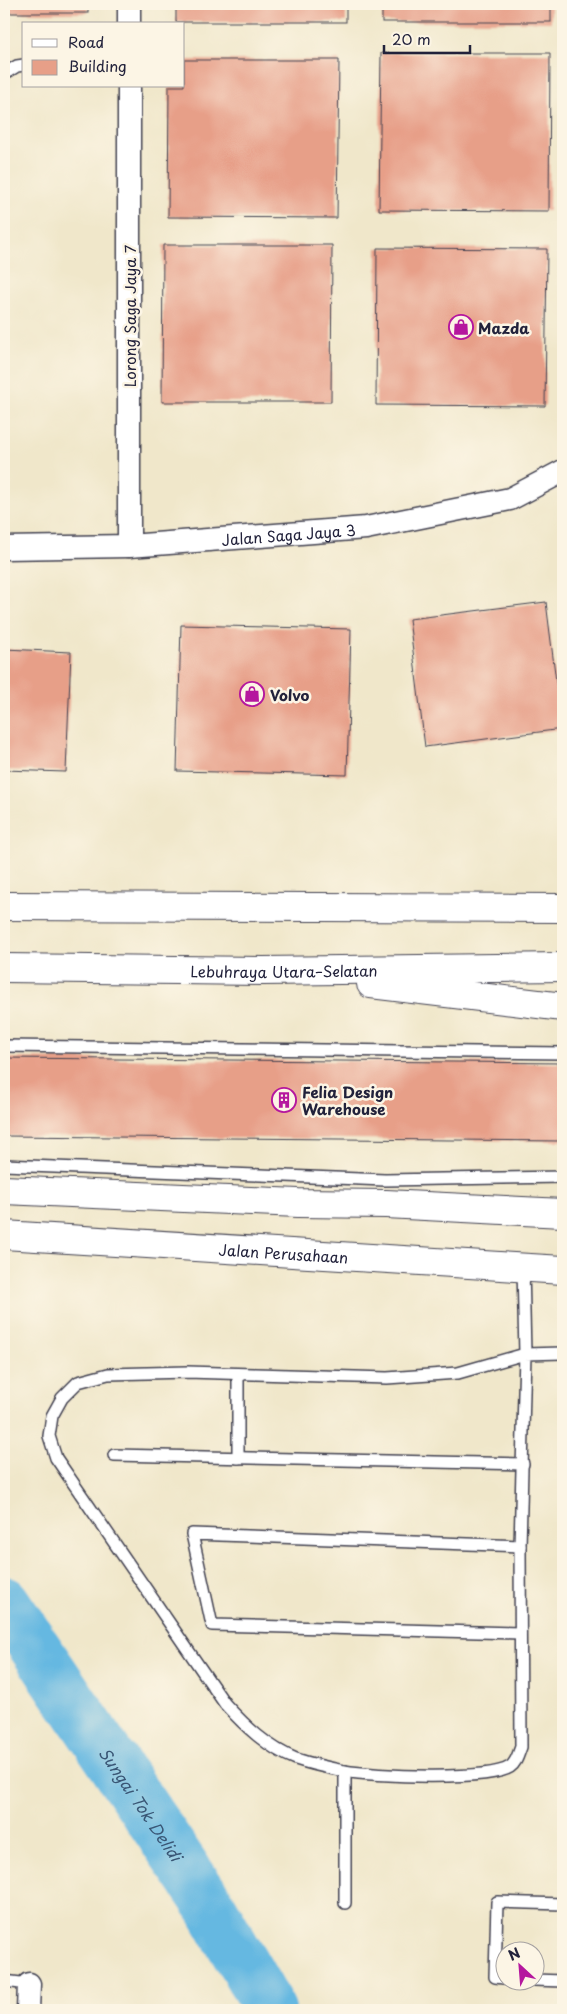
<svg xmlns="http://www.w3.org/2000/svg" width="567" height="2014" font-family="'Playpen Sans',sans-serif">
<rect width="100%" height="100%" fill="#fcf5e5"/>
<filter id="ink" filterUnits="userSpaceOnUse"><feTurbulence type="fractalNoise" baseFrequency=".02" numOctaves="2"/><feDisplacementMap in="SourceGraphic" scale="10" xChannelSelector="R" yChannelSelector="G"/><feConvolveMatrix kernelMatrix="1 2 1 2 8 2 1 2 1" color-interpolation-filters="sRGB"/></filter>
<filter id="wash" filterUnits="userSpaceOnUse"><feTurbulence type="fractalNoise" baseFrequency=".0096" numOctaves="4" result="noise"/><feDisplacementMap in="SourceGraphic" scale="20" xChannelSelector="R" yChannelSelector="G"/><feGaussianBlur stdDeviation="1.12" result="paint"/><feColorMatrix in="noise" values="0 0 0 0 0 0 0 0 0 0 0 0 0 0 0 0 0 1.4 0 .05"/><feComposite in="paint" operator="in"/></filter>
<g filter="url(#wash)">
<rect width="100%" height="100%" fill="#f0e7ca"/>
<g fill="none" stroke-linecap="round" stroke-linejoin="round">
<path stroke="#65b8e1" stroke-width="52" id="s1" d="M4,1602L209,1904L270,2010"/>
</g>
<g id="blocks">
<g fill="#e79f88">
<rect x="4" y="4" width="84" height="9"/>
<rect x="176" y="4" width="170" height="18"/>
<rect x="382" y="4" width="169" height="18"/>
<polygon points="381,53 550,53 549,211 379,210"/>
<polygon points="184,60 339,60 337,218 168,217 169,86 184,86"/>
<polygon points="163,245 332,245 331,402 162,402"/>
<polygon points="377,248 547,249 545,406 376,405"/>
<polygon points="546,602 562,729 425,747 409,619"/>
<polygon points="181,625 351,629 347,775 177,771"/>
<polygon points="4,649 71,652 66,772 4,770"/>
<polygon points="4,1058 563,1063 563,1141 4,1136"/>
</g>
</g>
</g>
<g filter="url(#ink)">
<use href="#blocks" fill-opacity="0" stroke="#414050" stroke-width="1"/>
<g fill="none" stroke-linecap="round" stroke-linejoin="round">
<defs>
<g id="service">
<polyline points="4,74 17,66 24,65"/>
<polyline points="4,1046 563,1053"/>
<polyline points="4,1165 385,1180 563,1177"/>
<path d="M523,1268L525,1354L520,1546L521,1747C518,1754 517,1762 510,1767C488,1781 373,1776 344,1771C329,1768 311,1764 296,1759C268,1748 245,1726 225,1704L56,1458L49,1436L52,1416L62,1398L78,1382L108,1374L187,1372L387,1378L458,1373L525,1354L563,1353"/>
<polyline points="114,1455 523,1464"/>
<polyline points="238,1458 238,1375"/>
<polyline points="520,1633 212,1625 192,1534 520,1546"/>
<polyline points="345,1903 345,1771"/>
<polyline points="504,1978 495,1977 497,1902 563,1904"/>
<polyline points="534,1980 563,1981"/>
<polyline points="4,1981 29,1984"/>
</g>
<g id="minor">
<polyline points="129,24 129,4"/>
<polyline points="129,86 129,546"/>
<path id="s2" d="M4,548L129,546L366,528L510,499L563,471"/>
<polyline points="28,2010 29,1984"/>
</g>
<g id="primary">
<polyline points="4,1190 298,1203 386,1204 563,1213"/>
<path id="s3" d="M4,1235L563,1270"/>
</g>
<g id="motorway">
<polyline points="4,906 563,908"/>
<path id="s4" d="M4,968L263,971L563,967"/>
<polyline points="371,984 563,1007"/>
</g>
</defs>
<use href="#service" stroke="#414050" stroke-width="14"/>
<use href="#minor" stroke="#414050" stroke-width="25"/>
<use href="#primary" stroke="#414050" stroke-width="30"/>
<use href="#motorway" stroke="#414050" stroke-width="30"/>
<use href="#service" stroke="#fff" stroke-width="11"/>
<use href="#minor" stroke="#fff" stroke-width="22"/>
<use href="#primary" stroke="#fff" stroke-width="28"/>
<use href="#motorway" stroke="#fff" stroke-width="28"/>
</g>
</g>
<defs>
<symbol id="shop-ring" viewBox="-11 -11 22 22"><circle r="9.5" fill="#fcf5e5" stroke="#b5179e" stroke-width="1.5"/><path d="M-5-2.5h2.3a2.7 3.5 0 0 1 5.4 0H5L5.5 6h-11ZM-1.5-2.5h3a1.5 2.3 0 0 0-3 0Z" fill="#b5179e"/></symbol>
<symbol id="building-ring" viewBox="-11 -11 22 22"><circle r="9.5" fill="#fcf5e5" stroke="#b5179e" stroke-width="1.5"/><path d="M-4-6H4V6H1V3H-1V6H-4ZM-2.5-4.3h1.7v1.8h-1.7ZM.8-4.3h1.7v1.8H.8ZM-2.5-1h1.7V.8h-1.7ZM.8-1h1.7V.8H.8Z" fill="#b5179e"/></symbol>
</defs>
<g fill-rule="evenodd">
<use href="#shop-ring" x="447" y="313" width="28" height="28"/>
<use href="#shop-ring" x="238" y="680" width="28" height="28"/>
<use href="#building-ring" x="270" y="1086" width="28" height="28"/>
</g>
<g text-anchor="middle" dominant-baseline="central" stroke-width="5" stroke-linejoin="round" paint-order="stroke">
<g font-size="15" fill="#22223b" stroke="#fcf5e5">
<text transform="translate(129 316) rotate(-90)">Lorong Saga Jaya 7</text>
<text stroke="none"><textPath href="#s2" startOffset="285">Jalan Saga Jaya 3</textPath></text>
<text stroke="none"><textPath href="#s4" startOffset="280">Lebuhraya Utara–Selatan</textPath></text>
<text stroke="none"><textPath href="#s3" startOffset="280">Jalan Perusahaan</textPath></text>
</g>
<g font-size="15" font-weight="bold" fill="#22223b" stroke="#fcf5e5" text-anchor="start">
<text x="478" y="327">Mazda</text>
<text x="270" y="694">Volvo</text>
<text x="302" y="1091">Felia Design<tspan x="302" dy="17">Warehouse</tspan></text>
</g>
<g font-size="16" font-style="italic" fill="#395675" stroke="#fcf5e5">
<text stroke="none"><textPath href="#s1" startOffset="244">Sungai Tok Delidi</textPath></text>
</g>
</g>
<rect width="567" height="2014" fill="none" stroke="#fcf5e5" stroke-width="20"/>
<rect x="22" y="22" width="162" height="65" fill="#fcf5e5" stroke="#a5a1a1"/>
<rect x="32" y="39" width="25" height="8" fill="#ffffff" stroke="#a5a1a1"/>
<text x="68" y="48" font-size="15" fill="#22223b">Road</text>
<rect x="32" y="60" width="25" height="15" fill="#e79f88" stroke="#a5a1a1"/>
<text x="68" y="72" font-size="15" fill="#22223b">Building</text>
<g transform="translate(520 1966) rotate(334)"><circle r="24" fill="#fcf5e5" stroke="#a5a1a1"/>
<path d="M0-4L9 19L0 12L-9 19Z" fill="#b5179e"/>
<text y="-8" font-size="14" font-weight="bold" text-anchor="middle" fill="#22223b">N</text>
</g>
<path d="M384 45v8h86v-8" fill="none" stroke="#22223b" stroke-width="2.5"/>
<text x="392" y="45" font-size="15" fill="#22223b" stroke="#fcf5e5" stroke-width="4" paint-order="stroke">20 m</text>
</svg>
